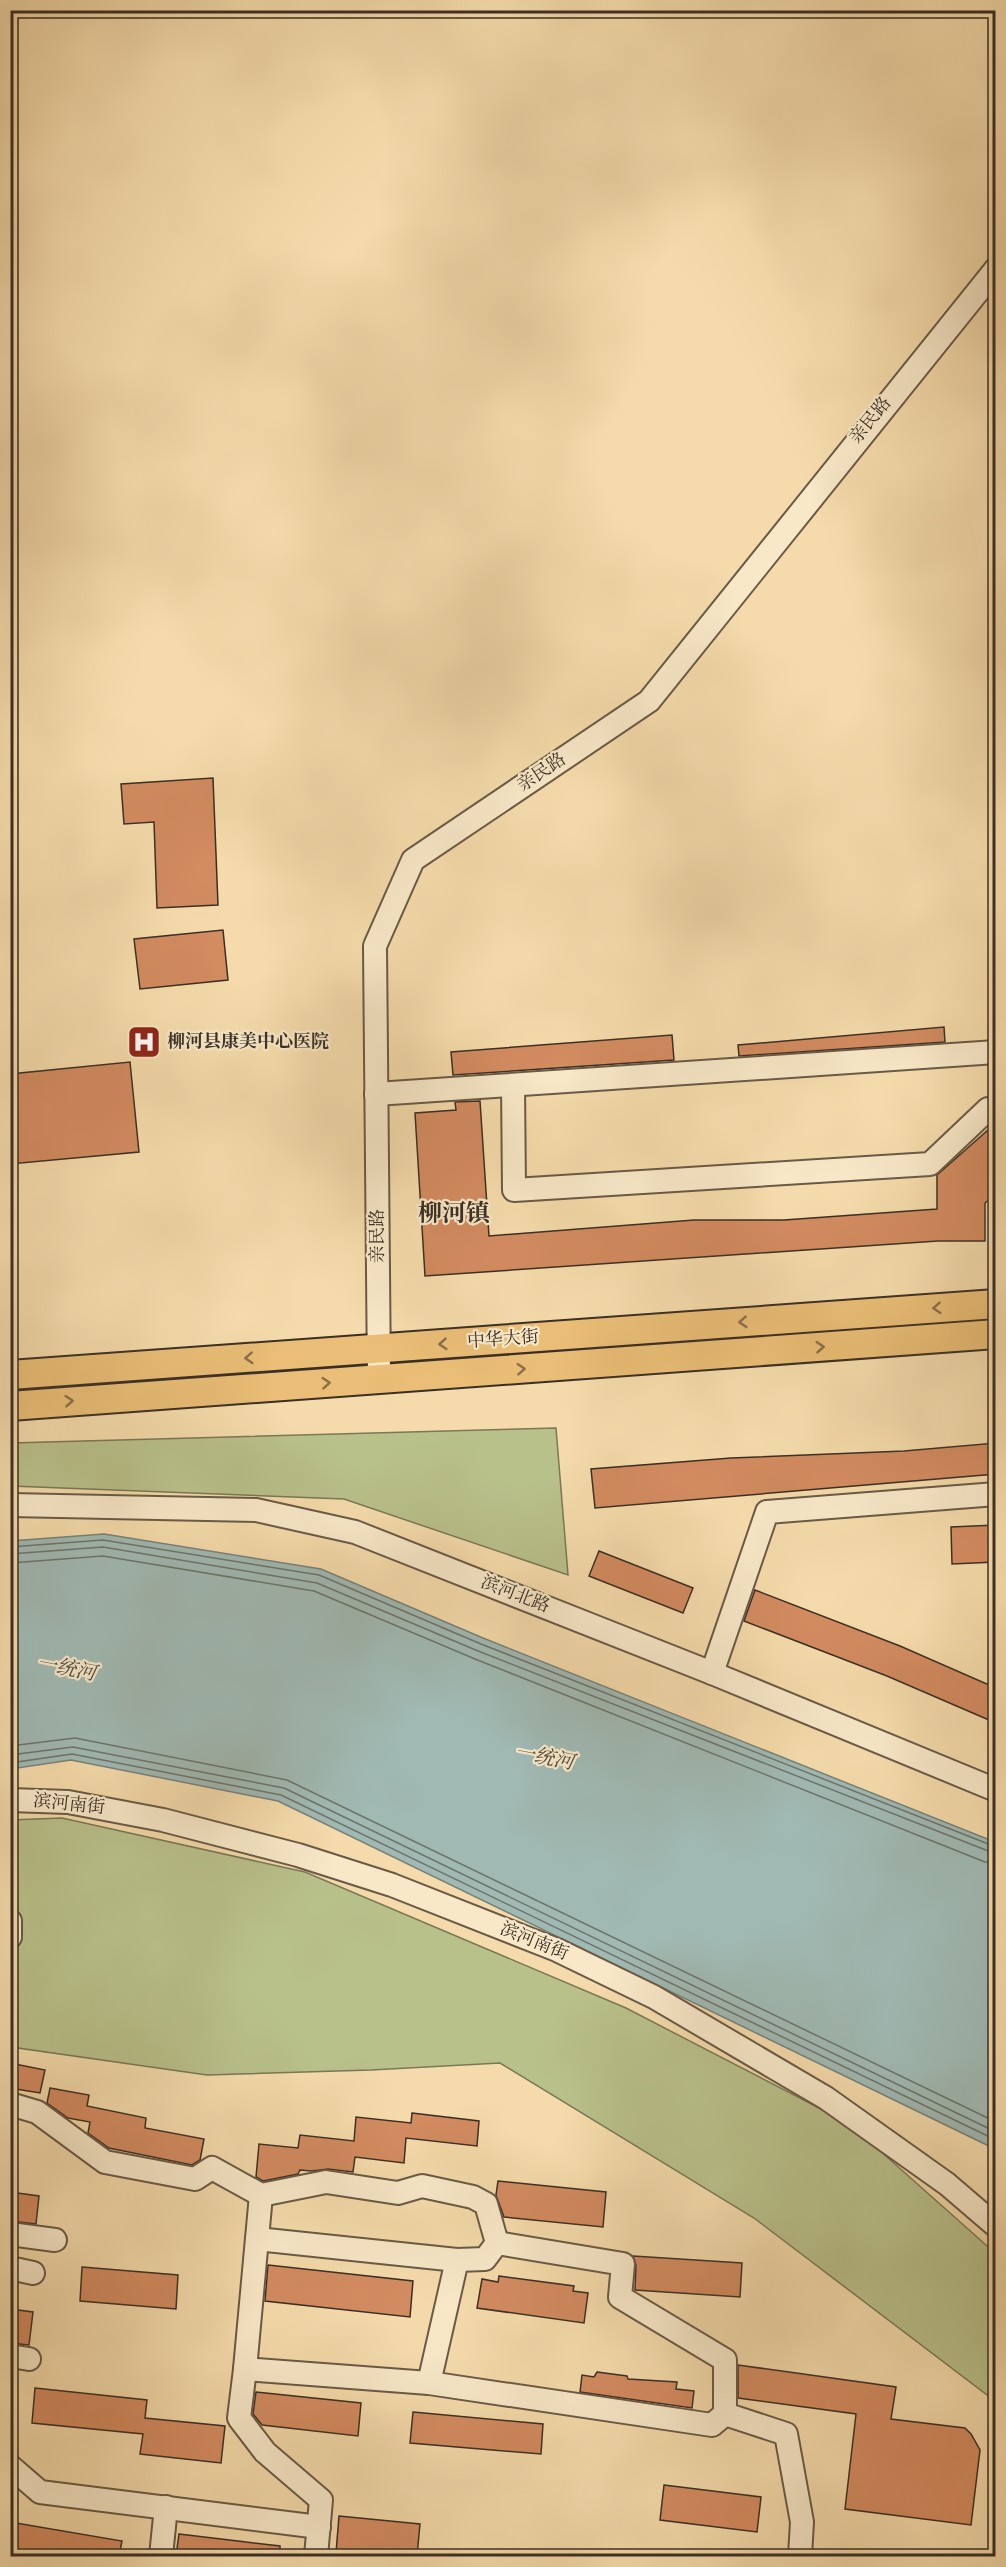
<svg xmlns="http://www.w3.org/2000/svg" width="1006" height="2567" font-family="'IM FELL English','Noto Serif SC',serif">
<rect width="100%" height="100%" fill="#f5dbab"/>
<filter id="stains"><feTurbulence type="fractalNoise" baseFrequency=".00333" numOctaves="4"/><feColorMatrix values="0 0 0 0 .2 0 0 0 0 .09 0 0 0 0 .02 0 0 0 .5 -.17"/></filter>
<radialGradient id="worn" r=".72"><stop offset=".6" stop-color="#630" stop-opacity="0"/><stop offset="1" stop-color="#630" stop-opacity=".3"/></radialGradient>
<g fill="#b9c18b" stroke="#7a7858" stroke-width="1.5">
<polygon points="556,1428 568,1575 344,1499 11,1486 11,1443"/>
<polygon points="62,1818 305,1872 626,2008 850,2124 995,2253 995,2401 754,2218 500,2063 371,2070 207,2075 11,2047 10,1820"/>
</g>
<polygon fill="#a0b9b3" stroke="#77827b" stroke-width="1.5" points="104,1534 321,1569 483,1638 995,1842 995,2149 278,1801 71,1760 11,1769 11,1541"/>
<g fill="none" stroke-linecap="round" stroke-linejoin="round">
<g stroke="#6d746c" stroke-width="1.5">
<polyline points="10,1547 103,1540 319,1575 481,1644 996,1847"/>
<polyline points="10,1554 103,1547 317,1583 478,1651 996,1854"/>
<polyline points="10,1563 103,1556 314,1591 475,1659 985,1862 996,1863"/>
<polyline points="10,1746 75,1738 287,1780 996,2122"/>
<polyline points="10,1755 73,1747 284,1788 996,2132"/>
<polyline points="10,1763 72,1754 281,1795 996,2140"/>
</g>
</g>
<g fill="#d38b60" stroke="#3a2f26" stroke-width="1.5">
<polygon points="213,778 218,905 157,908 154,822 124,824 121,784"/>
<polygon points="223,930 228,980 140,989 134,939"/>
<polygon points="944,1027 945,1042 739,1056 738,1045"/>
<polygon points="672,1035 674,1060 453,1075 451,1052"/>
<polygon points="130,1062 139,1152 10,1164 10,1074"/>
<polygon points="480,1101 489,1236 694,1220 784,1220 937,1209 937,1175 996,1123 996,1194 985,1203 985,1241 938,1241 425,1276 415,1113 456,1110 455,1102"/>
<polygon points="996,1443 996,1474 595,1508 591,1469 731,1458 904,1451"/>
<polygon points="996,1525 996,1562 952,1564 951,1527"/>
<polygon points="599,1551 693,1588 683,1613 589,1576"/>
<polygon points="755,1590 900,1646 996,1688 996,1723 887,1676 744,1621"/>
<polygon points="10,2063 45,2070 40,2093 10,2088"/>
<polygon points="50,2088 89,2095 87,2106 146,2118 145,2128 204,2139 200,2160 192,2165 109,2148 88,2133 90,2122 68,2118 47,2103"/>
<polygon points="412,2113 479,2121 477,2146 406,2138 404,2163 355,2157 353,2172 328,2169 312,2171 300,2170 298,2174 263,2181 256,2177 259,2144 298,2148 300,2135 354,2141 356,2117 411,2123"/>
<polygon points="498,2181 606,2192 603,2227 504,2217 496,2195"/>
<polygon points="10,2192 39,2196 36,2224 10,2221"/>
<polygon points="633,2256 742,2263 740,2297 635,2290 636,2265"/>
<polygon points="268,2265 413,2281 410,2317 265,2301"/>
<polygon points="82,2267 178,2275 176,2309 80,2301"/>
<polygon points="499,2276 574,2286 573,2291 588,2293 584,2323 477,2308 482,2279 498,2282"/>
<polygon points="10,2309 33,2312 29,2345 10,2343"/>
<polygon points="738,2365 896,2387 891,2419 965,2428 971,2434 980,2450 971,2525 845,2509 856,2414 738,2398"/>
<polygon points="597,2372 627,2376 628,2379 677,2382 676,2389 694,2391 692,2408 580,2392 582,2375 594,2377"/>
<polygon points="35,2388 147,2400 145,2418 225,2426 221,2463 140,2454 143,2434 32,2423"/>
<polygon points="256,2392 361,2403 358,2436 262,2425 253,2414"/>
<polygon points="413,2412 543,2424 541,2454 410,2443"/>
<polygon points="664,2485 761,2497 757,2532 660,2520"/>
<polygon points="339,2516 420,2524 417,2556 336,2553"/>
<polygon points="10,2522 122,2541 119,2556 41,2556 10,2551"/>
<polygon points="179,2534 280,2546 280,2556 176,2556"/>
</g>
<g fill="none" stroke-linecap="round" stroke-linejoin="round">
<defs>
<g id="minor">
<polyline points="513,1085 514,1190 930,1164 988,1109 996,1109"/>
<polyline points="376,1094 996,1052"/>
<polyline points="379,1379 375,946 413,860 649,701 996,269"/>
<polyline points="10,1505 256,1510 355,1532 712,1673 996,1790"/>
<polyline points="712,1673 767,1512 996,1494"/>
<polyline points="10,1800 68,1802 163,1820 298,1855 392,1885 557,1950 654,1997 826,2098 947,2184 996,2226"/>
<polyline points="10,1921 10,1937"/>
<polyline points="10,2104 37,2112 105,2162 195,2179 212,2168 261,2195 326,2182 398,2193 422,2186 473,2197 486,2204 497,2243 485,2259 457,2260 429,2383"/>
<polyline points="261,2195 245,2369 239,2418 265,2452 321,2500 316,2556"/>
<polyline points="10,2234 55,2240"/>
<polyline points="257,2239 457,2260"/>
<polyline points="497,2243 623,2264 620,2297 725,2360 725,2414 786,2434 802,2522 800,2556"/>
<polyline points="10,2268 33,2273"/>
<polyline points="10,2356 29,2359"/>
<polyline points="245,2369 429,2383 712,2425 725,2414"/>
<polyline points="10,2466 40,2492 319,2527"/>
<polyline points="161,2556 166,2507"/>
</g>
<g id="major">
<polyline points="10,1375 996,1304"/>
<polyline points="10,1406 996,1334"/>
</g>
</defs>
<use href="#minor" stroke="#695a47" stroke-width="26"/>
<use href="#major" stroke="#3a2f26" stroke-width="32"/>
<use href="#minor" stroke="#f8e8c8" stroke-width="22"/>
<use href="#major" stroke="#eabe76" stroke-width="28"/>
</g>
<defs><path id="oneway-chevron" d="M-2-3.5L2.5 0L-2 3.5" fill="none" stroke-width="1.6" stroke-linecap="round" stroke-linejoin="round" transform="scale(1.5)"/></defs>
<g stroke="#896f4a">
<use href="#oneway-chevron" transform="translate(937 1308) rotate(176)"/>
<use href="#oneway-chevron" transform="translate(743 1322) rotate(176)"/>
<use href="#oneway-chevron" transform="translate(443 1344) rotate(176)"/>
<use href="#oneway-chevron" transform="translate(820 1347) rotate(-4)"/>
<use href="#oneway-chevron" transform="translate(249 1358) rotate(176)"/>
<use href="#oneway-chevron" transform="translate(521 1369) rotate(-4)"/>
<use href="#oneway-chevron" transform="translate(326 1383) rotate(-4)"/>
<use href="#oneway-chevron" transform="translate(69 1401) rotate(-4)"/>
</g>
<defs>
<symbol id="hospital-square" viewBox="-11 -11 22 22"><rect x="-9" y="-9" width="18" height="18" rx="4" fill="#8f2418" stroke="#f8e8c8"/><path d="M-5-5h3v3.5h4V-5h3V5h-3V1.5h-4V5h-3Z" fill="#fff"/></symbol>
</defs>
<g fill-rule="evenodd">
<use href="#hospital-square" x="125" y="1023" width="38" height="38"/>
</g>
<g text-anchor="middle" dominant-baseline="central" stroke-width="4.5" stroke-linejoin="round" paint-order="stroke">
<g font-size="18" fill="#3a2f26" stroke="#f8e8c8">
<text transform="translate(871 421) rotate(-51)">亲民路</text>
<text transform="translate(542 773) rotate(-34)">亲民路</text>
<text transform="translate(378 1236) rotate(-90)">亲民路</text>
<text transform="translate(503 1340) rotate(-4)">中华大街</text>
<text transform="translate(515 1595) rotate(21)">滨河北路</text>
<text transform="translate(69 1805) rotate(6)">滨河南街</text>
<text transform="translate(534 1942) rotate(22)">滨河南街</text>
</g>
<g font-size="18" font-weight="bold" fill="#3a2f26" stroke="#f8e8c8" text-anchor="start">
<text x="167" y="1042">柳河县康美中心医院</text>
</g>
<g font-size="20" font-style="italic" fill="#4e4b42" stroke="#f8e8c8">
<text transform="translate(66 1669) rotate(11)">一统河</text>
<text transform="translate(544 1758) rotate(11)">一统河</text>
</g>
<g font-size="24" font-weight="bold" fill="#3a2f26" stroke="#f8e8c8">
<text x="454" y="1214">柳河镇</text>
</g>
</g>
<rect width="1006" height="2567" fill="none" stroke="#f5dbab" stroke-width="36"/>
<rect x="12" y="12" width="982" height="2543" fill="none" stroke="#3a2f26" stroke-width="3"/>
<rect x="18" y="18" width="970" height="2531" fill="none" stroke="#3a2f26" stroke-width="1.5"/>
<rect width="100%" height="100%" filter="url(#stains)"/>
<rect width="100%" height="100%" fill="url(#worn)"/>
</svg>
